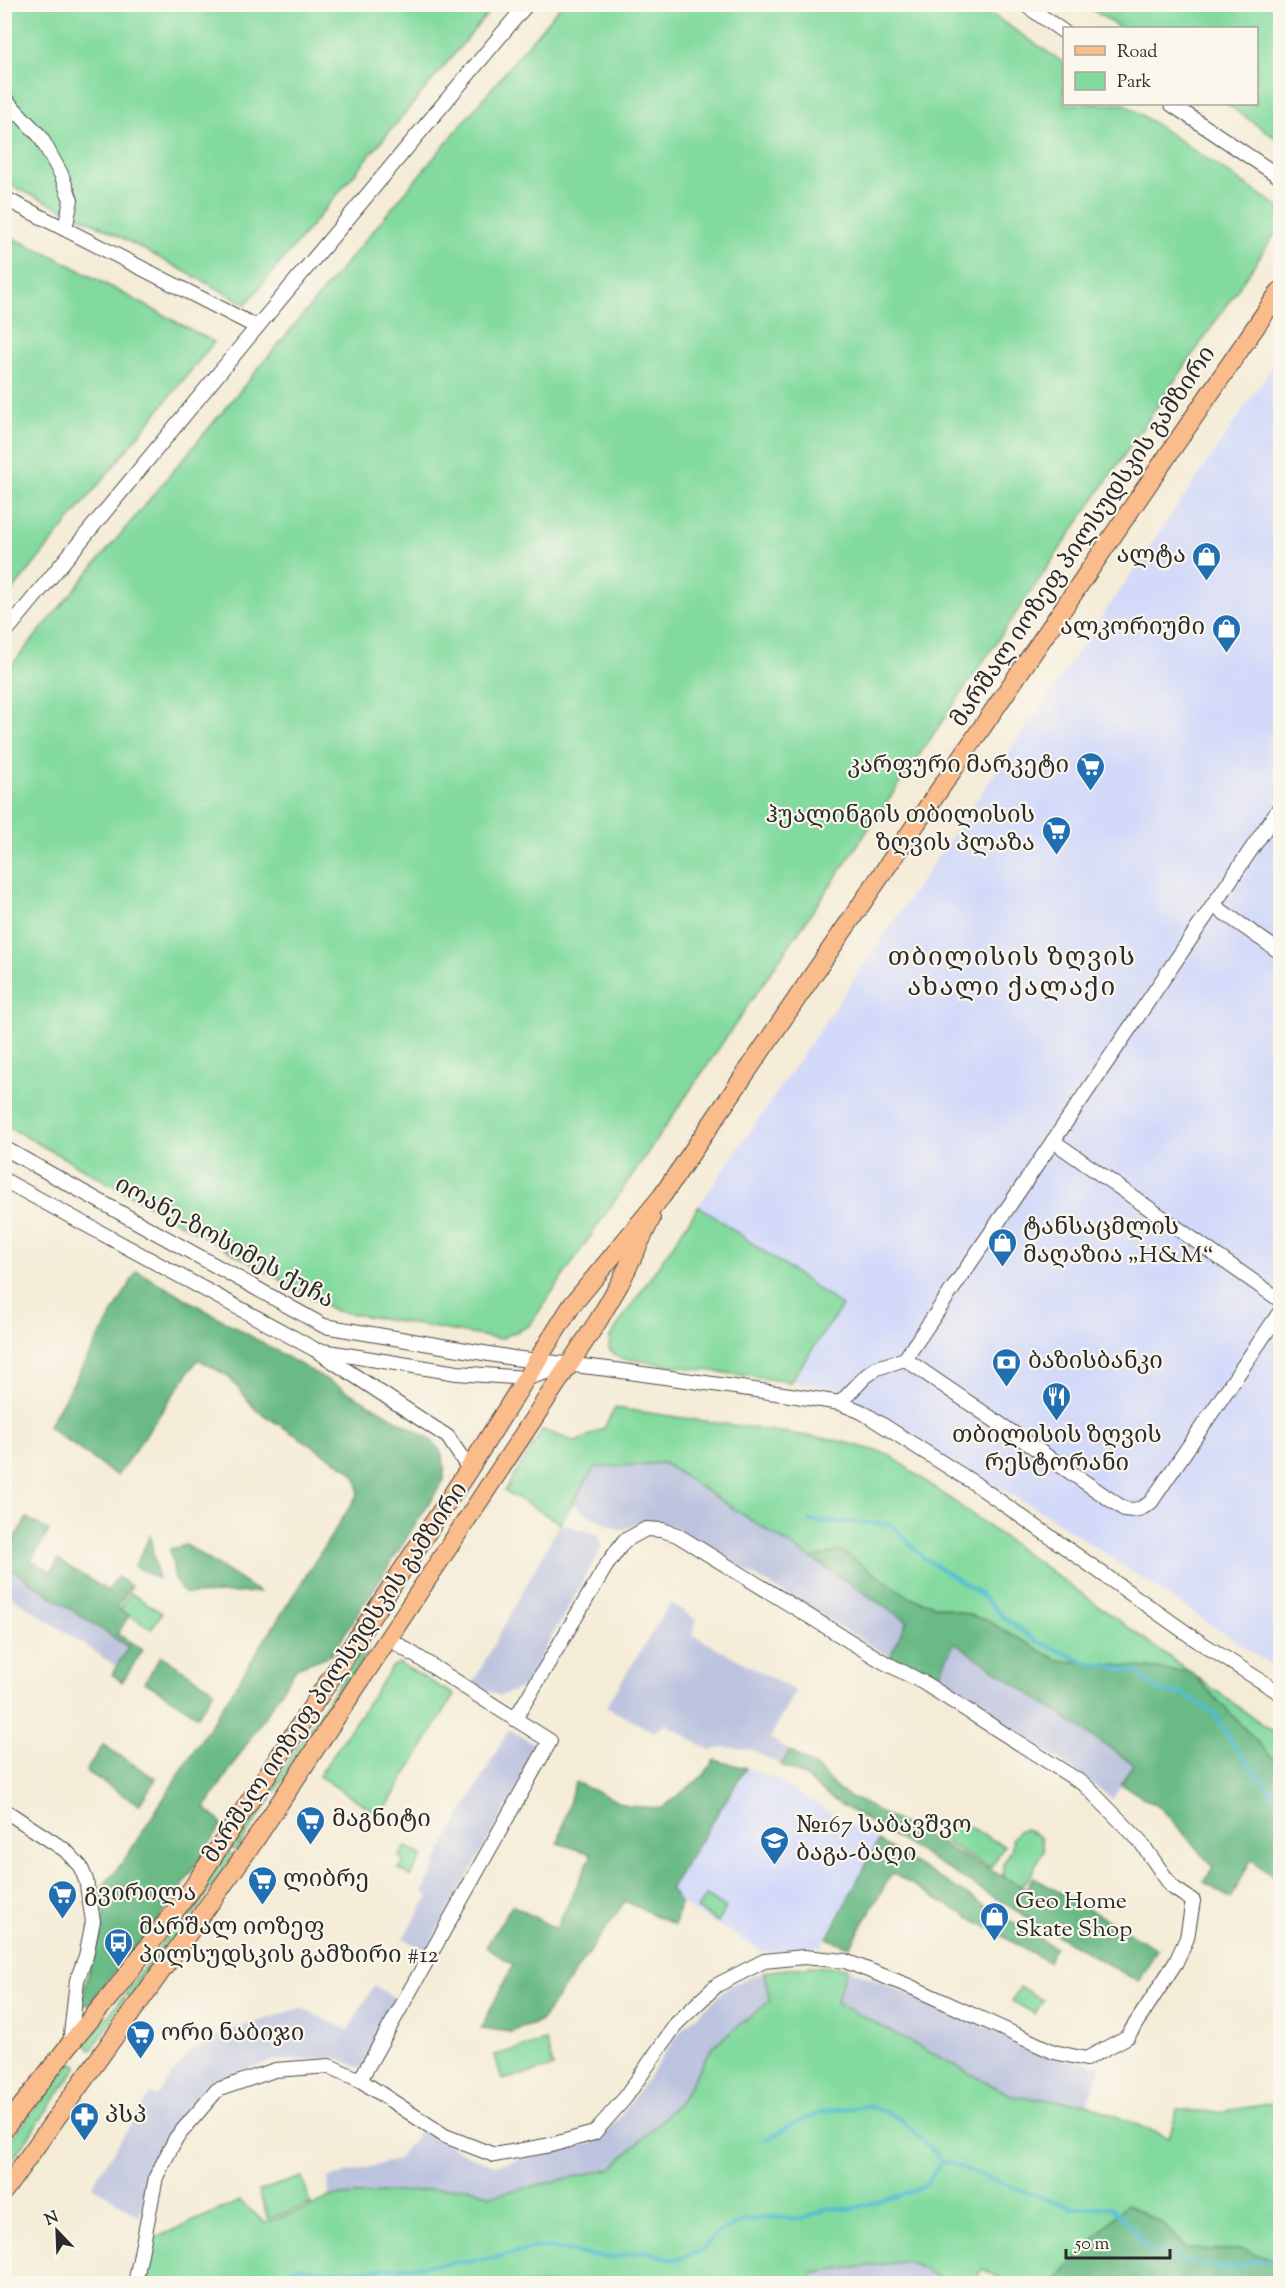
<svg xmlns="http://www.w3.org/2000/svg" width="1285" height="2288" font-family="'Sorts Mill Goudy','Noto Serif Georgian',serif">
<rect width="100%" height="100%" fill="#fbf7ec"/>
<filter id="ink" filterUnits="userSpaceOnUse"><feTurbulence type="fractalNoise" baseFrequency=".0167" numOctaves="2"/><feDisplacementMap in="SourceGraphic" scale="12" xChannelSelector="R" yChannelSelector="G"/><feConvolveMatrix kernelMatrix="1 2 1 2 8 2 1 2 1" color-interpolation-filters="sRGB"/></filter>
<filter id="wash" filterUnits="userSpaceOnUse"><feTurbulence type="fractalNoise" baseFrequency=".008" numOctaves="4" result="noise"/><feDisplacementMap in="SourceGraphic" scale="24" xChannelSelector="R" yChannelSelector="G"/><feGaussianBlur stdDeviation="1.35" result="paint"/><feColorMatrix in="noise" values="0 0 0 0 0 0 0 0 0 0 0 0 0 0 0 0 0 1.4 0 .05"/><feComposite in="paint" operator="in"/></filter>
<g filter="url(#wash)">
<rect width="100%" height="100%" fill="#f4ecd7"/>
<g fill="#d2d9f9">
<polygon points="1280,356 1280,1671 1046,1514 875,1420 838,1388 790,1382 842,1306 699,1206"/>
<polygon points="746,1768 772,1778 878,1841 821,1946 764,1952 680,1903 670,1890"/>
</g>
<g fill="#bcc3de">
<polygon points="663,1463 908,1621 890,1657 675,1528 651,1521 620,1530 583,1512 573,1502 594,1468"/>
<polygon points="560,1523 598,1535 601,1548 524,1687 500,1696 473,1683"/>
<polygon points="12,1569 129,1647 116,1666 5,1592 5,1581"/>
<polygon points="670,1603 697,1620 693,1635 795,1691 770,1738 790,1751 781,1765 753,1750 724,1747 711,1751 666,1724 654,1732 606,1707"/>
<polygon points="954,1641 1133,1764 1113,1799 1057,1758 936,1682"/>
<polygon points="509,1729 540,1747 426,1951 403,1938 429,1896 423,1892 442,1850"/>
<polygon points="847,1968 1058,2058 1102,2065 1087,2104 1012,2096 836,2002"/>
<polygon points="764,1972 770,2001 713,2046 679,2103 612,2168 491,2196 468,2187 329,2197 328,2178 397,2160 420,2131 469,2156 495,2165 593,2143 617,2122 682,2029 731,1985"/>
<polygon points="374,1985 398,2000 362,2069 337,2058 272,2061 207,2082 177,2119 153,2161 139,2217 92,2185 151,2093 156,2097 190,2051 231,2030 301,2008 348,2030"/>
<polygon points="908,2261 949,2283 812,2284 813,2273"/>
</g>
<g fill="#82da9e" stroke="#568264" stroke-width="1.5">
<polygon points="5,5 495,5 246,304 94,223 5,183"/>
<polygon points="561,5 978,5 1064,63 1064,104 1125,104 1280,208 1280,227 529,1326 500,1339 336,1311 5,1125 5,673"/>
<polygon points="1085,5 1280,5 1280,141 1227,104 1256,104 1256,28 1120,28"/>
<polygon points="5,235 53,256 214,342 5,600"/>
<polygon points="699,1206 842,1306 790,1382 619,1358 609,1349 610,1337"/>
<polygon points="615,1408 835,1440 888,1454 1280,1737 1280,1766 1191,1672 1057,1660 986,1620 911,1598 840,1550 812,1559 663,1463 594,1468 560,1523 505,1491 542,1430 576,1442 604,1428"/>
<polygon points="130,1593 162,1613 151,1629 120,1610"/>
<polygon points="363,1647 368,1650 236,1851 231,1848"/>
<polygon points="399,1663 454,1695 381,1816 319,1776 392,1667"/>
<polygon points="956,1820 1004,1846 991,1868 944,1842"/>
<path d="M1026,1829L1041,1838L1044,1851C1032,1868 1033,1883 1012,1888L1003,1882V1864L1012,1849V1840L1018,1831Z"/>
<polygon points="406,1846 423,1856 410,1876 399,1869 404,1861 399,1857"/>
<polygon points="228,1852 233,1855 193,1914 130,1998 125,1994"/>
<polygon points="705,1896 726,1908 718,1922 697,1909"/>
<polygon points="811,1966 847,1968 836,2002 1012,2096 1087,2104 1169,2138 1177,2110 1218,2112 1275,2103 1280,2098 1280,2261 1244,2250 1186,2249 1162,2223 1085,2251 1053,2283 1012,2283 982,2269 973,2283 949,2283 908,2261 813,2273 812,2284 143,2284 149,2244 162,2235 240,2201 265,2223 316,2205 329,2197 468,2187 491,2196 612,2168 679,2103 713,2046 770,2001 764,1972"/>
<polygon points="1020,1987 1043,2000 1035,2014 1012,2001"/>
<polygon points="123,1997 127,2001 92,2049 89,2049 86,2044"/>
<polygon points="546,2041 553,2067 502,2080 495,2055"/>
<polygon points="72,2062 78,2066 5,2170 5,2147"/>
<polygon points="302,2177 311,2204 268,2219 259,2191"/>
</g>
<g fill="#69ba85" stroke="#4a7258" stroke-width="1.5">
<path d="M137,1271L427,1437C444,1451 445,1458 444,1480L331,1655L296,1668L205,1808L222,1824L170,1905L88,2005L81,2002L82,1995L104,1916L100,1890L123,1862L358,1494C359,1482 357,1476 347,1468L256,1410L228,1376L198,1359L117,1476L48,1427Z"/>
<polygon points="27,1518 49,1531 31,1560 51,1572 58,1560 108,1591 117,1577 131,1586 117,1609 129,1616 117,1634 143,1650 122,1682 112,1674 128,1647 12,1570 5,1581 5,1553"/>
<polygon points="150,1536 158,1579 135,1566"/>
<polygon points="186,1545 259,1592 191,1594 183,1593 175,1579 170,1549"/>
<polygon points="840,1550 911,1598 986,1620 1057,1660 1191,1672 1280,1766 1280,1883 1251,1859 1231,1899 1204,1882 1213,1867 1162,1809 1121,1784 1133,1764 954,1642 936,1682 890,1657 907,1621 812,1559"/>
<polygon points="161,1656 214,1690 198,1716 145,1682"/>
<polygon points="103,1745 156,1779 139,1805 86,1771"/>
<polygon points="790,1751 818,1769 838,1790 1026,1889 1033,1877 1157,1949 1139,1982 1060,1937 830,1798 805,1777 781,1765"/>
<polygon points="714,1760 746,1768 670,1889 680,1903 675,1925 625,1901 540,2022 510,2032 481,2028 513,1965 486,1947 512,1905 556,1929 592,1854 558,1843 575,1782 628,1806 662,1808 704,1775"/>
<polygon points="878,1841 1055,1948 1048,1962 892,1873 850,1947 827,1938"/>
<polygon points="1127,2204 1162,2223 1186,2249 1244,2250 1280,2261 1280,2283 1053,2283"/>
</g>
<g fill="none" stroke-linecap="round" stroke-linejoin="round">
<g stroke="#53bdd0" stroke-width="4">
<polyline points="810,1521 891,1524 923,1557 980,1594 1004,1617 1034,1640 1085,1662 1137,1672 1160,1692 1182,1693 1215,1714 1234,1746 1280,1802"/>
<polyline points="766,2140 790,2126 822,2112 867,2106 880,2109 903,2121 942,2160 1028,2193 1074,2208 1111,2207 1134,2228 1144,2246 1180,2260 1225,2269 1263,2259 1280,2263"/>
<polyline points="233,2280 273,2275 301,2267 327,2272 426,2266 493,2258 540,2247 609,2258 645,2251 675,2260 701,2251 716,2234 744,2221 771,2217 803,2219 829,2208 851,2209 908,2193 926,2185 942,2160"/>
</g>
</g>
</g>
<g filter="url(#ink)">
<g fill="none" stroke-linecap="round" stroke-linejoin="round">
<defs>
<g id="minor">
<polyline points="1024,4 1064,32"/>
<polyline points="4,98 40,136 61,174 71,200 65,229"/>
<polyline points="1171,104 1280,177"/>
<polyline points="4,198 257,327"/>
<polyline points="4,634 257,327 527,4"/>
<polyline points="1213,905 1280,952"/>
<polyline points="1053,1141 1280,1300"/>
<polyline points="4,1148 324,1326 513,1358 608,1369 790,1395 840,1403 862,1412 974,1483 1195,1639 1280,1693"/>
<polyline points="4,1180 314,1349 448,1437 469,1469"/>
<polyline points="322,1351 457,1373 498,1376 527,1378 566,1366"/>
<path d="M905,1359L1124,1509C1136,1511 1142,1509 1151,1502L1280,1312"/>
<polyline points="840,1403 866,1376 877,1368 905,1359 1280,807"/>
<polyline points="4,1810 65,1850 80,1866 86,1880 93,1921 86,1956 77,1980 70,2044"/>
<polyline points="360,2080 550,1741 515,1719"/>
<polyline points="135,2284 156,2177 176,2138 217,2090 275,2070 329,2066 360,2080 445,2136 494,2155 551,2145 594,2133 625,2098 677,2023 717,1985 764,1961 804,1957 845,1961 909,1986 1054,2052 1086,2059 1127,2037 1176,1962 1187,1938 1193,1901 1172,1887 1140,1841 1085,1785 924,1683 882,1661 677,1535 662,1530 646,1529 624,1541 606,1566 515,1719 388,1638"/>
</g>
<g id="major">
<polyline points="4,2129 70,2044 116,1989 193,1887 469,1469 572,1305 662,1196 1280,291"/>
<polyline points="4,2191 253,1843 598,1321 620,1283 651,1219"/>
</g>
</defs>
<use href="#minor" stroke="#494845" stroke-width="16"/>
<use href="#major" stroke="#494845" stroke-width="20"/>
<use href="#minor" stroke="#fff" stroke-width="14"/>
<use href="#major" stroke="#fabc8b" stroke-width="18"/>
</g>
</g>
<defs>
<symbol id="shop-pin" viewBox="-11 -11 22 30"><path d="M0 17L-7.5 6A9.5 9.5 0 1 1 7.5 6Z" fill="#1f6fb2" stroke="#fbf7ec"/><path d="M-5-2.5h2.3a2.7 3.5 0 0 1 5.4 0H5L5.5 6h-11ZM-1.5-2.5h3a1.5 2.3 0 0 0-3 0Z" fill="#fff"/></symbol>
<symbol id="supermarket-pin" viewBox="-11 -11 22 30"><path d="M0 17L-7.5 6A9.5 9.5 0 1 1 7.5 6Z" fill="#1f6fb2" stroke="#fbf7ec"/><path d="M-6-5.5h2.5l.6 2H6L4.5 2H-2.5L-4.4-4H-6ZM-1.5 3.2a1.3 1.3 0 1 0 .1 0ZM3 3.2a1.3 1.3 0 1 0 .1 0Z" fill="#fff"/></symbol>
<symbol id="bank-pin" viewBox="-11 -11 22 30"><path d="M0 17L-7.5 6A9.5 9.5 0 1 1 7.5 6Z" fill="#1f6fb2" stroke="#fbf7ec"/><path d="M-6-4H6V4H-6ZM0-2.3a2.3 2.3 0 1 0 0 4.6a2.3 2.3 0 1 0 0-4.6Z" fill="#fff"/></symbol>
<symbol id="restaurant-pin" viewBox="-11 -11 22 30"><path d="M0 17L-7.5 6A9.5 9.5 0 1 1 7.5 6Z" fill="#1f6fb2" stroke="#fbf7ec"/><path d="M-5-6h1v4h1v-4h1v4h1v-4h1v5L-1.5 .5V6h-2V.5L-5-1ZM5-6V6H3V1.5H1.5Q1.5-4 5-6Z" fill="#fff"/></symbol>
<symbol id="school-pin" viewBox="-11 -11 22 30"><path d="M0 17L-7.5 6A9.5 9.5 0 1 1 7.5 6Z" fill="#1f6fb2" stroke="#fbf7ec"/><path d="M0-5L7-2L0 1L-7-2ZM-4 1L0 2.5L4 1V4Q0 6-4 4Z" fill="#fff"/></symbol>
<symbol id="bus-pin" viewBox="-11 -11 22 30"><path d="M0 17L-7.5 6A9.5 9.5 0 1 1 7.5 6Z" fill="#1f6fb2" stroke="#fbf7ec"/><path d="M-5-6H5V4H4V6H2V4H-2V6H-4V4H-5ZM-3.5-4V0h7V-4ZM-3.5 1.2v1.5H-2V1.2ZM2 1.2v1.5H3.5V1.2Z" fill="#fff"/></symbol>
<symbol id="pharmacy-pin" viewBox="-11 -11 22 30"><path d="M0 17L-7.5 6A9.5 9.5 0 1 1 7.5 6Z" fill="#1f6fb2" stroke="#fbf7ec"/><path d="M-2-6h4v4h4v4h-4v4h-4v-4h-4v-4h4Z" fill="#fff"/></symbol>
</defs>
<g fill-rule="evenodd">
<use href="#shop-pin" x="1190" y="540" width="33" height="45"/>
<use href="#shop-pin" x="1210" y="612" width="33" height="45"/>
<use href="#supermarket-pin" x="1074" y="750" width="33" height="45"/>
<use href="#supermarket-pin" x="1040" y="814" width="33" height="45"/>
<use href="#shop-pin" x="986" y="1226" width="33" height="45"/>
<use href="#bank-pin" x="990" y="1346" width="33" height="45"/>
<use href="#restaurant-pin" x="1040" y="1380" width="33" height="45"/>
<use href="#supermarket-pin" x="294" y="1804" width="33" height="45"/>
<use href="#school-pin" x="758" y="1824" width="33" height="45"/>
<use href="#supermarket-pin" x="246" y="1864" width="33" height="45"/>
<use href="#supermarket-pin" x="46" y="1878" width="33" height="45"/>
<use href="#shop-pin" x="978" y="1900" width="33" height="45"/>
<use href="#bus-pin" x="102" y="1926" width="33" height="45"/>
<use href="#supermarket-pin" x="124" y="2018" width="33" height="45"/>
<use href="#pharmacy-pin" x="68" y="2100" width="33" height="45"/>
</g>
<g text-anchor="middle" dominant-baseline="central" stroke-width="4.5" stroke-linejoin="round" paint-order="stroke">
<g font-size="24" fill="#2b2b2b" stroke="#fbf7ec">
<text transform="translate(1084 537) rotate(-56)">მარშალ იოზეფ პილსუდსკის გამზირი</text>
<text transform="translate(224 1243) rotate(29)">იოანე-ზოსიმეს ქუჩა</text>
<text transform="translate(336 1673) rotate(-56)">მარშალ იოზეფ პილსუდსკის გამზირი</text>
</g>
<g font-size="24" fill="#2b2b2b" stroke="#fbf7ec" text-anchor="start">
<text x="1186" y="556" text-anchor="end">ალტა</text>
<text x="1205" y="628" text-anchor="end">ალკორიუმი</text>
<text x="1069" y="766" text-anchor="end">კარფური მარკეტი</text>
<text x="1035" y="816" text-anchor="end">ჰუალინგის თბილისის<tspan x="1035" dy="28">ზღვის პლაზა</tspan></text>
<text x="1023" y="1228">ტანსაცმლის<tspan x="1023" dy="28">მაღაზია „H&amp;M“</tspan></text>
<text x="1028" y="1362">ბაზისბანკი</text>
<text x="1057" y="1436" text-anchor="middle">თბილისის ზღვის<tspan x="1057" dy="28">რესტორანი</tspan></text>
<text x="332" y="1820">მაგნიტი</text>
<text x="796" y="1826">№167 საბავშვო<tspan x="796" dy="28">ბაგა-ბაღი</tspan></text>
<text x="283" y="1880">ლიბრე</text>
<text x="84" y="1894">გვირილა</text>
<text x="1015" y="1902">Geo Home<tspan x="1015" dy="28">Skate Shop</tspan></text>
<text x="139" y="1928">მარშალ იოზეფ<tspan x="139" dy="28">პილსუდსკის გამზირი #12</tspan></text>
<text x="161" y="2034">ორი ნაბიჯი</text>
<text x="105" y="2116">პსპ</text>
</g>
<g font-size="26" letter-spacing="1.5" fill="#2b2b2b" stroke="#fbf7ec">
<text x="1012" y="958">თბილისის ზღვის<tspan x="1012" dy="30">ახალი ქალაქი</tspan></text>
</g>
</g>
<rect width="1285" height="2288" fill="none" stroke="#fbf7ec" stroke-width="24"/>
<rect x="1063" y="27" width="195" height="78" fill="#fbf7ec" stroke="#a8a59f" stroke-width="1.5"/>
<rect x="1075" y="46" width="30" height="9" fill="#fabc8b" stroke="#a8a59f" stroke-width="1.5"/>
<text x="1117" y="57" font-size="18" fill="#2b2b2b">Road</text>
<rect x="1075" y="72" width="30" height="18" fill="#82da9e" stroke="#a8a59f" stroke-width="1.5"/>
<text x="1117" y="87" font-size="18" fill="#2b2b2b">Park</text>
<g transform="translate(57 2231) rotate(337)" stroke="#fbf7ec" stroke-width="4.5" paint-order="stroke">
<path d="M0-4.5L10 22L0 15L-10 22Z" fill="#2b2b2b"/>
<text y="-9" font-size="16" font-weight="bold" text-anchor="middle" fill="#2b2b2b">N</text>
</g>
<path d="M1066 2249v9h104v-9" fill="none" stroke="#2b2b2b" stroke-width="3"/>
<text x="1075" y="2249" font-size="18" fill="#2b2b2b" stroke="#fbf7ec" stroke-width="4.5" paint-order="stroke">50 m</text>
</svg>
